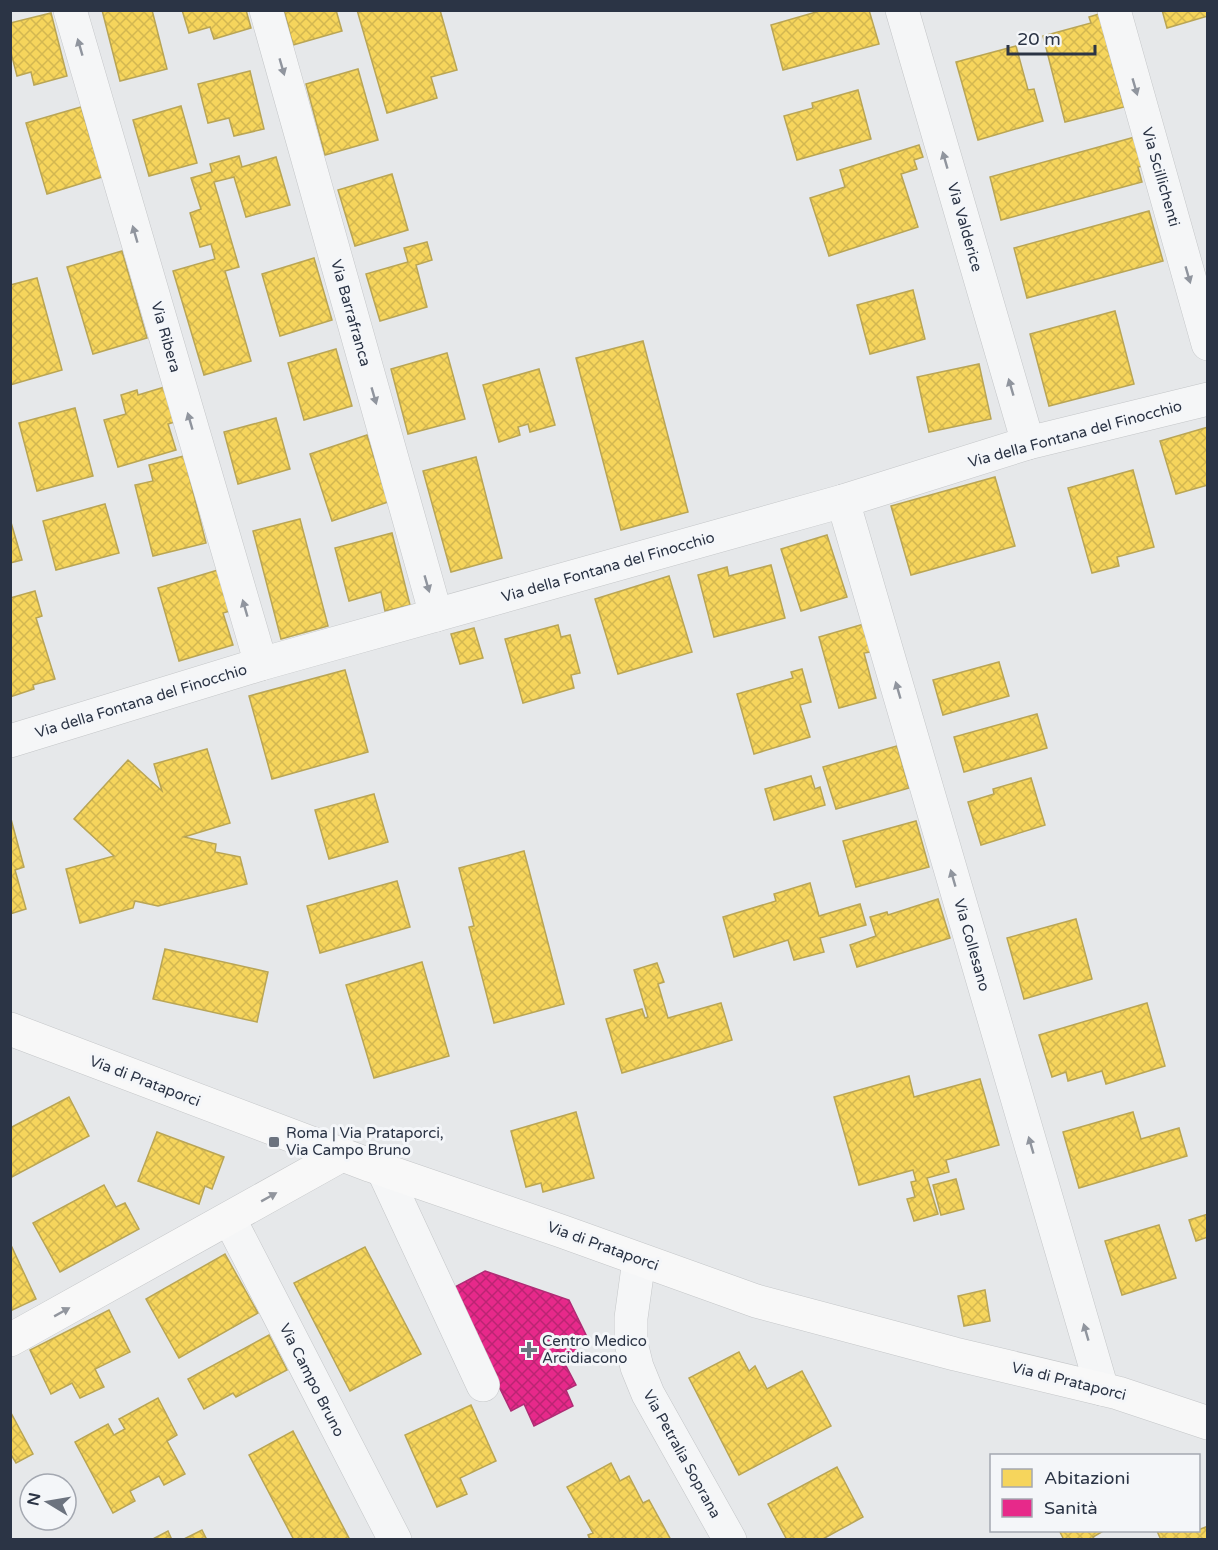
<svg xmlns="http://www.w3.org/2000/svg" width="1218" height="1550" font-family="'Varela Round',sans-serif">
<defs>
<pattern id="homes-cross-hatch" width="8" height="8" patternUnits="userSpaceOnUse" patternTransform="scale(1.5)"><rect width="8" height="8" fill="#f6d55c"/><path d="M0 0l8 8M0 8l8-8" fill="none" stroke="#d3b751"/></pattern>
<pattern id="health-cross-hatch" width="8" height="8" patternUnits="userSpaceOnUse" patternTransform="scale(1.5)"><rect width="8" height="8" fill="#e7298a"/><path d="M0 0l8 8M0 8l8-8" fill="none" stroke="#bb2473"/></pattern>
</defs>
<rect width="100%" height="100%" fill="#e6e8ea"/>
<g fill="url(#homes-cross-hatch)" stroke="#b9a555" stroke-width="1.5">
<polygon points="102,10 152,10 167,69 120,81"/>
<polygon points="182,10 246,10 251,28 214,39 210,27 189,33"/>
<polygon points="284,10 336,10 342,31 293,45"/>
<polygon points="357,10 440,10 457,70 431,77 437,98 387,113"/>
<polygon points="823,10 869,10 879,44 783,70 771,25"/>
<polygon points="1162,10 1208,10 1208,16 1167,28"/>
<polygon points="51,13 67,76 34,85 31,72 17,76 10,49 10,23"/>
<polygon points="1099,14 1124,107 1065,122 1043,36 1091,23 1089,17"/>
<polygon points="1016,46 1028,90 1034,89 1043,121 978,140 956,62"/>
<polygon points="358,69 378,140 325,155 306,84"/>
<polygon points="250,71 264,129 234,136 229,118 208,123 198,84"/>
<polygon points="858,90 871,139 797,160 784,116 813,108 812,103"/>
<polygon points="181,106 197,163 149,176 133,120"/>
<polygon points="81,107 102,177 47,194 26,123"/>
<polygon points="1135,137 1143,166 1138,167 1142,182 1001,220 990,177"/>
<polygon points="919,145 923,157 914,160 917,169 901,174 918,227 829,256 810,198 845,187 840,170"/>
<polygon points="239,156 242,167 276,157 290,205 246,217 234,177 214,182 239,267 225,271 251,361 204,375 173,271 215,259 211,244 200,247 190,213 201,209 191,178 212,172 210,164"/>
<polygon points="392,174 408,230 355,246 338,190"/>
<polygon points="1149,211 1163,261 1027,298 1014,248"/>
<polygon points="427,242 432,260 416,265 427,307 380,321 366,274 408,262 404,248"/>
<polygon points="122,251 147,338 93,354 67,267"/>
<polygon points="314,258 332,320 280,336 262,274"/>
<polygon points="37,278 62,370 10,385 10,285"/>
<polygon points="913,290 925,339 870,354 857,305"/>
<polygon points="1115,311 1134,384 1049,406 1030,334"/>
<polygon points="643,341 688,512 621,530 576,358"/>
<polygon points="336,349 352,406 304,420 288,363"/>
<polygon points="447,353 465,419 408,434 391,369"/>
<polygon points="979,364 991,419 929,432 917,377"/>
<polygon points="539,369 555,425 530,432 528,424 518,427 520,435 499,442 483,385"/>
<polygon points="168,386 178,421 168,424 176,450 118,467 104,420 126,414 121,395 137,390 138,395"/>
<polygon points="75,408 93,476 37,491 19,423"/>
<polygon points="276,418 290,469 238,484 224,432"/>
<polygon points="1208,427 1208,485 1176,494 1160,441"/>
<polygon points="367,435 388,502 332,521 310,454"/>
<polygon points="184,456 206,543 153,556 135,485 153,481 149,465"/>
<polygon points="476,457 502,558 451,572 423,471"/>
<polygon points="1133,470 1154,547 1117,557 1119,566 1092,573 1068,488"/>
<polygon points="995,477 1015,546 911,575 891,506"/>
<polygon points="105,504 119,553 56,570 43,521"/>
<polygon points="10,519 22,560 10,563"/>
<polygon points="300,519 328,626 281,639 253,531"/>
<polygon points="392,533 410,605 385,611 381,592 349,601 335,548"/>
<polygon points="827,535 847,597 801,611 781,549"/>
<polygon points="771,565 785,618 714,637 698,575 727,567 729,576"/>
<polygon points="218,570 230,611 223,613 233,645 179,661 158,588"/>
<polygon points="669,576 692,652 618,674 595,599"/>
<polygon points="35,591 42,616 36,618 55,679 33,685 34,689 10,697 10,598"/>
<polygon points="864,624 871,652 864,653 876,698 839,708 819,637"/>
<polygon points="558,625 561,637 570,635 580,673 571,675 574,688 523,703 505,639"/>
<polygon points="474,628 483,658 460,664 451,634"/>
<polygon points="999,662 1009,696 943,715 933,680"/>
<polygon points="802,669 811,702 800,705 810,737 754,754 737,694 793,678 791,672"/>
<polygon points="345,670 368,752 272,779 249,696"/>
<polygon points="1037,714 1047,748 964,772 954,737"/>
<polygon points="897,746 909,788 836,809 823,767"/>
<polygon points="207,749 230,823 184,837 216,844 215,852 240,857 247,884 158,906 135,901 133,908 80,923 66,869 114,856 74,819 128,760 162,791 154,764"/>
<polygon points="811,776 815,789 820,787 825,805 774,820 765,789"/>
<polygon points="1031,778 1045,825 981,845 968,802 994,794 993,789"/>
<polygon points="374,794 388,842 329,859 315,810"/>
<polygon points="11,819 24,867 15,870 26,909 10,914"/>
<polygon points="916,821 929,867 856,887 843,841"/>
<polygon points="524,851 564,1004 494,1023 469,927 474,926 459,868"/>
<polygon points="397,881 410,927 320,953 307,906"/>
<polygon points="810,883 819,916 860,904 866,925 820,938 824,952 794,960 788,940 734,957 723,917 776,901 774,894"/>
<polygon points="938,899 950,938 857,967 850,945 876,936 870,917 887,912 888,915"/>
<polygon points="1076,919 1092,979 1024,999 1007,938"/>
<polygon points="165,949 268,972 257,1022 153,999"/>
<polygon points="422,962 449,1056 374,1078 346,985"/>
<polygon points="657,963 664,982 658,984 668,1018 721,1003 732,1040 622,1073 606,1019 642,1009 645,1018 648,1017 634,970"/>
<polygon points="1147,1003 1165,1066 1106,1084 1102,1071 1068,1081 1066,1072 1052,1077 1039,1035"/>
<polygon points="909,1076 914,1097 980,1079 999,1145 946,1160 949,1172 927,1178 938,1214 914,1221 907,1199 915,1197 911,1182 916,1181 913,1170 859,1185 834,1097"/>
<polygon points="69,1097 89,1136 10,1178 10,1128"/>
<polygon points="576,1112 594,1178 543,1192 541,1183 526,1187 511,1131"/>
<polygon points="1133,1112 1141,1139 1179,1128 1187,1156 1079,1188 1063,1132"/>
<polygon points="157,1132 224,1157 212,1189 205,1186 199,1204 138,1181"/>
<polygon points="956,1179 964,1209 941,1215 933,1185"/>
<polygon points="104,1185 116,1207 125,1203 139,1229 60,1272 33,1223"/>
<polygon points="1208,1214 1208,1237 1196,1241 1189,1220"/>
<polygon points="1159,1225 1176,1278 1122,1295 1105,1241"/>
<polygon points="10,1243 36,1299 10,1311"/>
<polygon points="365,1247 421,1354 350,1391 294,1283"/>
<polygon points="225,1254 258,1313 179,1358 146,1299"/>
<polygon points="985,1290 990,1321 964,1326 958,1296"/>
<polygon points="109,1310 130,1352 95,1369 104,1387 80,1398 72,1383 51,1394 30,1350"/>
<polygon points="269,1335 287,1370 236,1397 233,1393 204,1409 188,1379"/>
<polygon points="739,1352 749,1371 755,1366 767,1389 802,1371 831,1426 739,1475 689,1378"/>
<polygon points="158,1398 177,1435 167,1441 185,1474 164,1485 159,1476 130,1491 135,1501 113,1513 75,1442 108,1424 114,1435 125,1429 119,1419"/>
<polygon points="471,1405 496,1461 460,1478 467,1494 437,1507 405,1435"/>
<polygon points="10,1411 33,1454 16,1463 10,1453"/>
<polygon points="293,1431 350,1540 294,1540 249,1455"/>
<polygon points="611,1463 620,1481 629,1476 643,1503 649,1500 671,1540 590,1540 588,1535 593,1533 567,1487"/>
<polygon points="837,1467 863,1517 821,1540 787,1540 768,1504"/>
<polygon points="1208,1526 1208,1540 1161,1540 1157,1531 1198,1530"/>
<polygon points="202,1530 207,1540 182,1540"/>
<polygon points="1059,1530 1105,1530 1093,1537 1095,1540 1064,1540"/>
<polygon points="168,1531 172,1540 151,1540"/>
</g>
<polygon fill="url(#health-cross-hatch)" stroke="#af2c75" stroke-width="1.5" points="485,1271 569,1300 588,1339 575,1345 580,1355 564,1362 576,1385 566,1390 573,1406 534,1426 524,1404 511,1411 451,1289"/>
<g fill="none" stroke-linecap="round" stroke-linejoin="round">
<defs>
<g id="street">
<polyline points="70,10 261,664"/>
<polyline points="266,10 436,615"/>
<polyline points="902,10 1028,443"/>
<polyline points="1114,10 1208,344"/>
<polyline points="843,501 1102,1389"/>
<polyline points="10,741 261,664 843,501 1028,443 1208,399"/>
<polyline points="383,1170 483,1385"/>
<polyline points="230,1220 395,1540"/>
<polyline points="639,1260 631,1318 631,1343 637,1367 648,1394 730,1540"/>
</g>
<g id="secondary">
<polyline points="10,1029 372,1166 561,1231 756,1301 955,1354 1118,1393 1208,1423"/>
<polyline points="10,1340 342,1155"/>
</g>
</defs>
<use href="#street" stroke="#c4c6c8" stroke-width="34"/>
<use href="#secondary" stroke="#c4c6c8" stroke-width="34"/>
<use href="#street" stroke="#f5f6f7" stroke-width="33"/>
<use href="#secondary" stroke="#f8f8f8" stroke-width="33"/>
</g>
<defs><path id="oneway-solid" d="M-6-.8H1V-3.2L6.5 0L1 3.2V.8H-6Z" transform="scale(1.5)"/></defs>
<g fill="#90959e">
<use href="#oneway-solid" transform="translate(80 47) rotate(-106)"/>
<use href="#oneway-solid" transform="translate(282 67) rotate(74)"/>
<use href="#oneway-solid" transform="translate(1135 87) rotate(74)"/>
<use href="#oneway-solid" transform="translate(945 160) rotate(-106)"/>
<use href="#oneway-solid" transform="translate(135 234) rotate(-106)"/>
<use href="#oneway-solid" transform="translate(1188 275) rotate(74)"/>
<use href="#oneway-solid" transform="translate(1011 387) rotate(-106)"/>
<use href="#oneway-solid" transform="translate(374 396) rotate(74)"/>
<use href="#oneway-solid" transform="translate(190 421) rotate(-106)"/>
<use href="#oneway-solid" transform="translate(427 584) rotate(74)"/>
<use href="#oneway-solid" transform="translate(245 608) rotate(-106)"/>
<use href="#oneway-solid" transform="translate(898 690) rotate(-106)"/>
<use href="#oneway-solid" transform="translate(953 878) rotate(-106)"/>
<use href="#oneway-solid" transform="translate(1031 1145) rotate(-106)"/>
<use href="#oneway-solid" transform="translate(1086 1332) rotate(-106)"/>
</g>
<g fill="#92969e">
<use href="#oneway-solid" transform="translate(269 1197) rotate(-29)"/>
<use href="#oneway-solid" transform="translate(62 1312) rotate(-29)"/>
</g>
<g fill="#6c737f" stroke="#f4f6f9" stroke-width="2">
<rect x="268" y="1136" width="12" height="12" rx="3"/>
<path d="M526 1341h6v6h6v6h-6v6h-6v-6h-6v-6h6z"/>
</g>
<g text-anchor="middle" dominant-baseline="central" stroke-width="6" stroke-linejoin="round" paint-order="stroke">
<g font-size="15" fill="#2b3445" stroke="#f4f6f9">
<text transform="translate(1161 177) rotate(74)">Via Scillichenti</text>
<text transform="translate(965 227) rotate(74)">Via Valderice</text>
<text transform="translate(351 313) rotate(74)">Via Barrafranca</text>
<text transform="translate(166 337) rotate(74)">Via Ribera</text>
<text transform="translate(1075 434) rotate(-15)">Via della Fontana del Finocchio</text>
<text transform="translate(608 567) rotate(-16)">Via della Fontana del Finocchio</text>
<text transform="translate(141 701) rotate(-17)">Via della Fontana del Finocchio</text>
<text transform="translate(972 945) rotate(74)">Via Collesano</text>
<text transform="translate(145 1081) rotate(21)">Via di Prataporci</text>
<text transform="translate(603 1246) rotate(20)">Via di Prataporci</text>
<text transform="translate(312 1380) rotate(63)">Via Campo Bruno</text>
<text transform="translate(1069 1381) rotate(14)">Via di Prataporci</text>
<text transform="translate(682 1454) rotate(61)">Via Petralia Soprana</text>
</g>
<g font-size="15" fill="#2b3445" stroke="#f4f6f9" text-anchor="start">
<text x="286" y="1133">Roma | Via Prataporci,<tspan x="286" dy="17">Via Campo Bruno</tspan></text>
<text x="542" y="1341">Centro Medico<tspan x="542" dy="17">Arcidiacono</tspan></text>
</g>
</g>
<rect width="1218" height="1550" fill="none" stroke="#2b3445" stroke-width="24"/>
<rect x="990" y="1454" width="210" height="78" fill="#f4f6f9" stroke="#a4a8b1" stroke-width="1.5"/>
<rect x="1002" y="1469" width="30" height="18" fill="#f6d55c" stroke="#a4a8b1" stroke-width="1.5"/>
<text x="1044" y="1484" font-size="18" fill="#2b3445">Abitazioni</text>
<rect x="1002" y="1499" width="30" height="18" fill="#e7298a" stroke="#a4a8b1" stroke-width="1.5"/>
<text x="1044" y="1514" font-size="18" fill="#2b3445">Sanità</text>
<g transform="translate(48 1502) rotate(281)"><circle r="28" fill="#f4f6f9" stroke="#a4a8b1" stroke-width="1.5"/>
<path d="M0-4.5L10 22L0 15L-10 22Z" fill="#6c737f"/>
<text y="-9" font-size="16" font-weight="bold" text-anchor="middle" fill="#2b3445">N</text>
</g>
<path d="M1008 45v9h87v-9" fill="none" stroke="#2b3445" stroke-width="3"/>
<text x="1017" y="45" font-size="18" fill="#2b3445" stroke="#f4f6f9" stroke-width="4.5" paint-order="stroke">20 m</text>
</svg>
